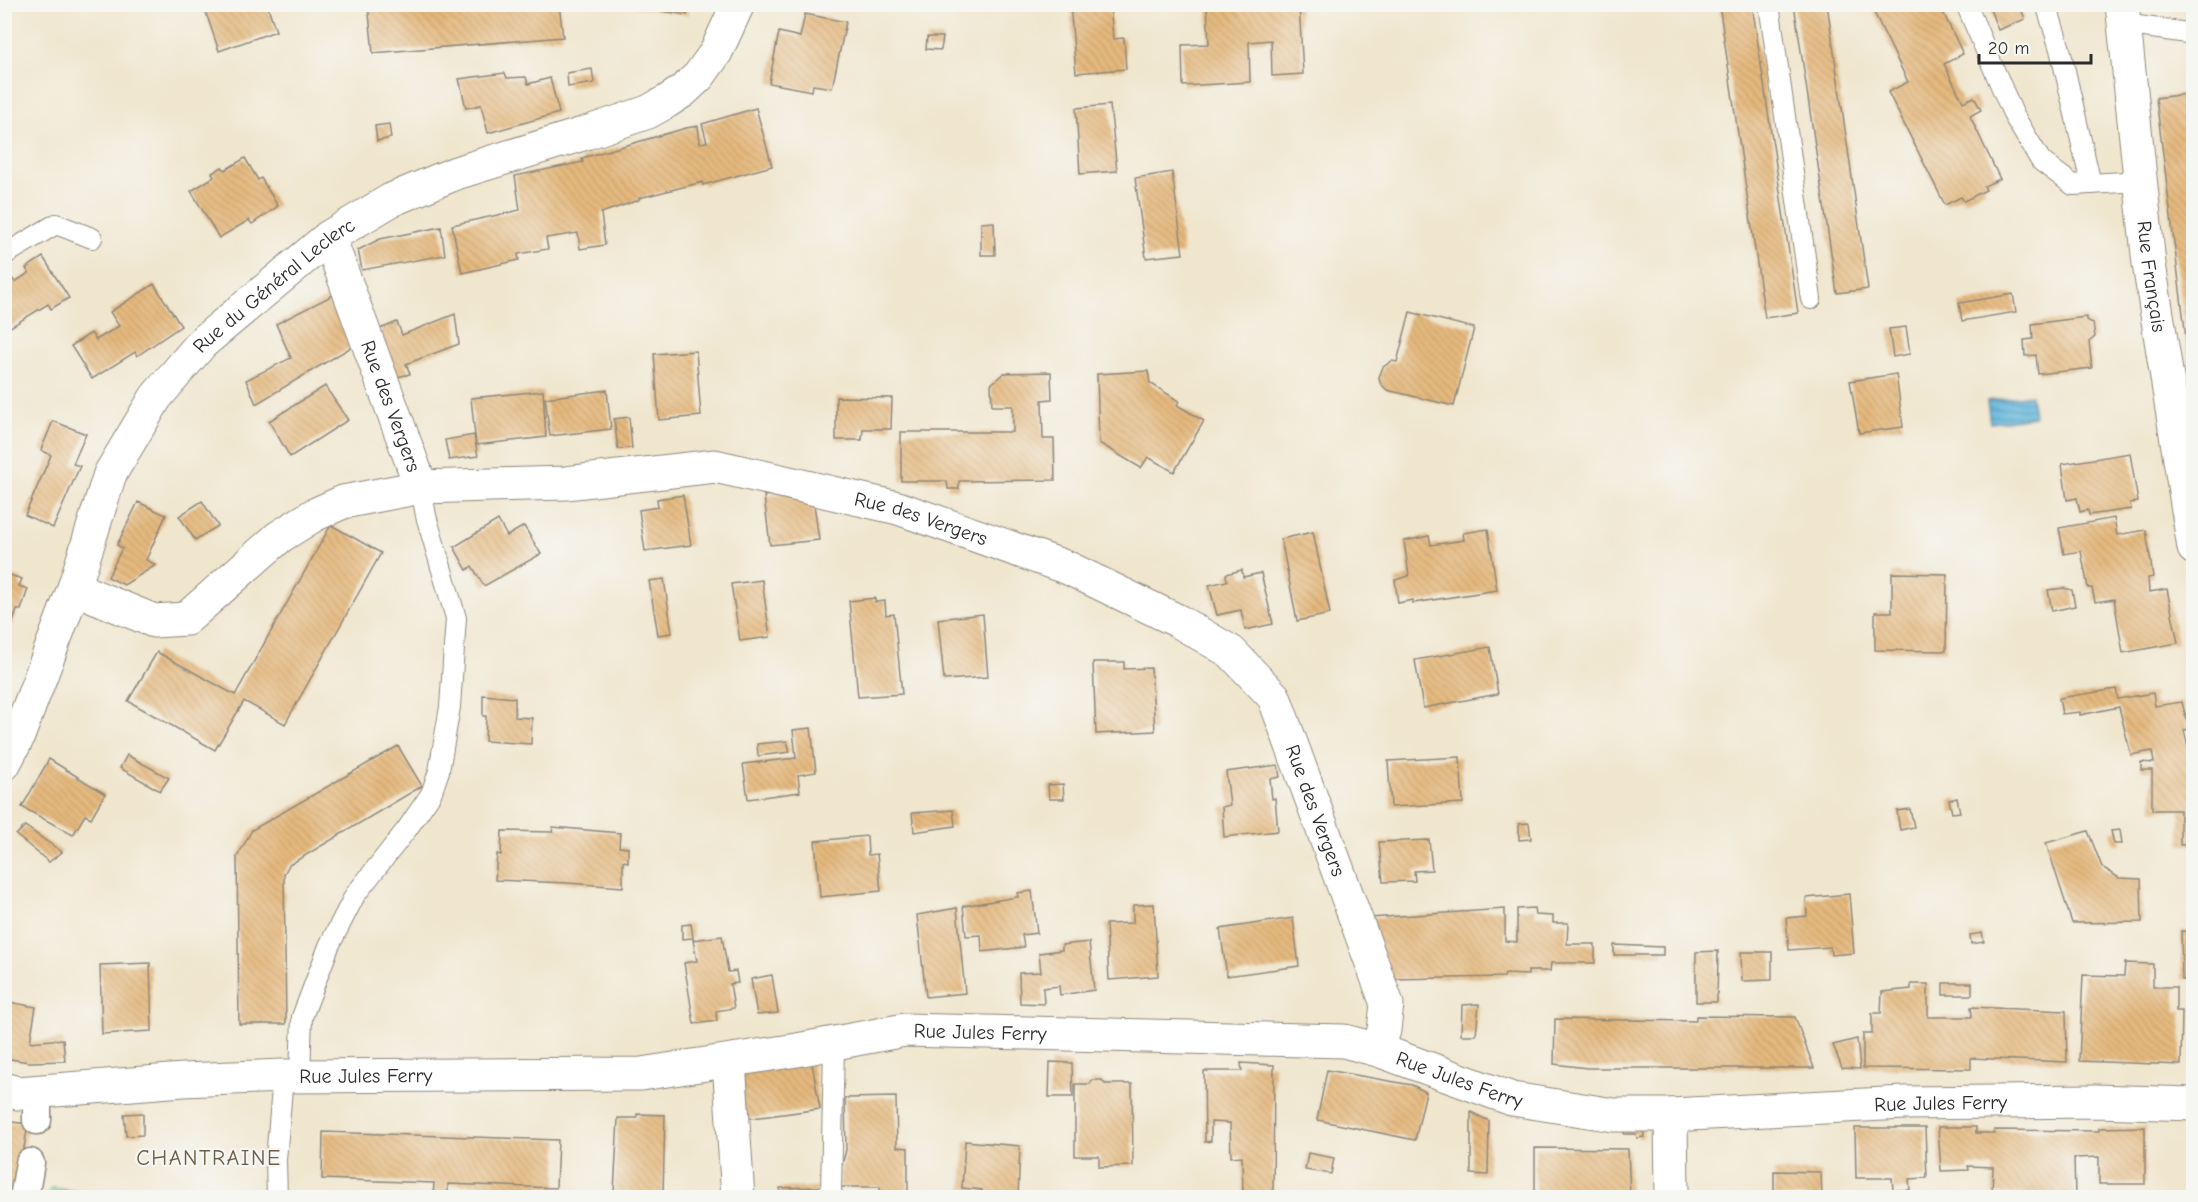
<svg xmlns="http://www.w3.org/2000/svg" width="2198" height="1202" font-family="'Comic Neue',sans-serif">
<defs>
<pattern id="park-crowns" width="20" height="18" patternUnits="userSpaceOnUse" patternTransform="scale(1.5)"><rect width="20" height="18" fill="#86cf8c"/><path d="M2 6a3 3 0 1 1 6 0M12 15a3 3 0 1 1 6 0" fill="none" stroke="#6ea873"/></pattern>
<pattern id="water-rules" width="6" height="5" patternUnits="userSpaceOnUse" patternTransform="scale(1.5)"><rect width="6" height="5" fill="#61b6dd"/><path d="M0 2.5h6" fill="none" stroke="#5094b3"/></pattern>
<pattern id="building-back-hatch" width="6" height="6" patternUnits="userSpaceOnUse" patternTransform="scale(1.5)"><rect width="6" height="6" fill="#e5b97e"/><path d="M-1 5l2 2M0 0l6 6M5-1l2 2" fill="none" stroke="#c59f6d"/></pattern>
</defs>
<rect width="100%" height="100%" fill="#f6f6f2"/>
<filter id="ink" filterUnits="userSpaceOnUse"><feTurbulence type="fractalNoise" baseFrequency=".0167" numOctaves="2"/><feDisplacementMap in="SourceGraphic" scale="12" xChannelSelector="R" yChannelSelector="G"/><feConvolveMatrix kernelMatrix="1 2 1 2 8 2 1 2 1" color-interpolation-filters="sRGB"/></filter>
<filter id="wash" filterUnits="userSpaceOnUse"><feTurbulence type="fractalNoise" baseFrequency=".008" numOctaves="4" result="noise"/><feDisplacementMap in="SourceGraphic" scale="24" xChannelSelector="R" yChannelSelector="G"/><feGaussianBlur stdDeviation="1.35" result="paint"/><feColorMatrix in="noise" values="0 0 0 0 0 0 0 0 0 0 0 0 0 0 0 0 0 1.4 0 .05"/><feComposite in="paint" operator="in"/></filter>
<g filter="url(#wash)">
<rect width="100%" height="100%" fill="#f0e6ce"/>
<polygon fill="url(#park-crowns)" stroke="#587d5c" stroke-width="1.5" points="51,1188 124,1197 47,1197"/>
<polygon fill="url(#water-rules)" stroke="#467084" stroke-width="1.5" points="2031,395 2034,417 1990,423 1987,401"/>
<g id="blocks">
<g fill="url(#building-back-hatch)">
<polygon points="203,4 267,4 276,31 219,51"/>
<polygon points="368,4 559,4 563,37 373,53"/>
<polygon points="635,4 688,4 687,15 635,7"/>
<polygon points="765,4 786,4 783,11"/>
<polygon points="1070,4 1110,4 1113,39 1124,38 1126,69 1076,73"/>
<polygon points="1255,4 1299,4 1303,74 1272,76 1271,40 1249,42 1250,82 1183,86 1182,45 1209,44 1207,6"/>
<polygon points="1719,4 1752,4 1798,313 1765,318"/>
<polygon points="1794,4 1827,4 1868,289 1837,293"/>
<polygon points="1870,4 1939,4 1963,54 1944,64 1963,102 1974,97 1981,110 1970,116 2000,179 1984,186 1986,190 1964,201 1961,197 1945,205 1888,92 1908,82"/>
<polygon points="1988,4 2019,4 2025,19 1998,30"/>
<polygon points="805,14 846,22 832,88 813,85 812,91 769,83 779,32 800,37"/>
<polygon points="927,37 943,37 941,50 926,49"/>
<polygon points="592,69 594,83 568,87 567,73"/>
<polygon points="505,73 507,78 526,77 528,84 550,78 559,113 488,133 481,105 466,108 459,79"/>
<polygon points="2193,93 2193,386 2192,386 2156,98"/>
<polygon points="1110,105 1117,171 1080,174 1076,108"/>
<polygon points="756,108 772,166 703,185 703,182 639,198 639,200 601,213 605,245 580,249 578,233 546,238 548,249 518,254 519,260 462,273 452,225 520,210 515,176 583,162 582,158 686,128 698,126 700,143 707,142 702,124"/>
<polygon points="389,124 391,138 377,141 375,126"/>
<polygon points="245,158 258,180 261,178 278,206 252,224 249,220 219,238 191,191 214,177 212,173 222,167 225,170"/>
<polygon points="1172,172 1183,254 1146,258 1135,178"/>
<polygon points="994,222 995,255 981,255 981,223"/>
<polygon points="441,227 445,255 362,270 358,250 380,239"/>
<polygon points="43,257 69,298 51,309 48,304 4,331 4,281 11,277 15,282 29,273 26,268"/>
<polygon points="154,284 181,326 137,356 135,352 92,379 71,346 91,333 96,340 119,326 110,312"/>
<polygon points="2013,294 2016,312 1962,321 1959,303"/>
<polygon points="333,295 355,345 256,404 246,380 291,358 276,324"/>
<polygon points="1410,312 1474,328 1454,406 1387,390 1380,383 1379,377 1383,367 1392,361 1397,362"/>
<polygon points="455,314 459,344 406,364 410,374 393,378 380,329 397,322 402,335"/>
<polygon points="2086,317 2086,320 2093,323 2095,337 2089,342 2092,368 2038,374 2036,355 2025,356 2024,340 2033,339 2032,324"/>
<polygon points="1906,327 1910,354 1893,357 1889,329"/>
<polygon points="696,351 701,416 659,420 654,354"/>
<polygon points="1148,371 1150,383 1179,401 1177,405 1204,421 1174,472 1148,457 1141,468 1099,443 1097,374"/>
<polygon points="1051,372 1052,399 1042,400 1043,439 1054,439 1055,480 959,481 959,489 948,489 947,481 901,481 901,432 1013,432 1013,406 992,406 991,384 1004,373"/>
<polygon points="1896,374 1903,427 1859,433 1850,381"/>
<polygon points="325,386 348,420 290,457 269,421"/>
<polygon points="607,390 611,429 550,436 545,398"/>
<polygon points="543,391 546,437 476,445 471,398"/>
<polygon points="836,397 892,398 891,429 863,429 862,440 836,440"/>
<polygon points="629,417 632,448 618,449 614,419"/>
<polygon points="53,421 86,434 73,464 80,466 53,528 25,515 51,455 41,450"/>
<polygon points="474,435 478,456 449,460 445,440"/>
<polygon points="2130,453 2138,502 2130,503 2131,509 2089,515 2088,510 2080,512 2077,498 2067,500 2062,464"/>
<polygon points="812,489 819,540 770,545 764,496"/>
<polygon points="683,495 691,545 645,551 639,510 658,507 657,499"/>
<polygon points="202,501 218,526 195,540 179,516"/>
<polygon points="138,502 166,515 146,560 156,565 124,585 108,577 122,548 117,545"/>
<polygon points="2114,518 2117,535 2146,530 2153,577 2148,578 2149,592 2167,589 2178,643 2123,653 2114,599 2095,602 2092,588 2088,588 2081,551 2064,554 2059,528"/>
<polygon points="498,520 507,536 524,526 541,554 484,586 472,566 467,570 454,547"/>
<polygon points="331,525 381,553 285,724 244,701 215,750 128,701 157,652 235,695"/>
<polygon points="1488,529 1497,590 1413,603 1413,600 1398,603 1395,580 1409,576 1404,541 1429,536 1431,545 1464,540 1463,533"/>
<polygon points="1313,532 1330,614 1297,621 1281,539"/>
<polygon points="1242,570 1243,577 1261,573 1273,624 1245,630 1241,610 1217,615 1209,585 1227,581 1226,574"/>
<polygon points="4,573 22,579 19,586 28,589 21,610 17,610 12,625 4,623"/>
<polygon points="1892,573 1947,574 1946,651 1875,650 1875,612 1892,612"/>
<polygon points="664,579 672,633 658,635 649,581"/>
<polygon points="762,580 770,637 740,641 731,584"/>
<polygon points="2064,588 2072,590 2075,606 2052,611 2048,590"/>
<polygon points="875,598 875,602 885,601 886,615 894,614 902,694 858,697 849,601"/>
<polygon points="983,614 988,677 944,680 938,619"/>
<polygon points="1490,647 1498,694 1423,708 1415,660"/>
<polygon points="1093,662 1124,662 1124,669 1151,668 1155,731 1096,734"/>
<polygon points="2116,689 2118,699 2153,693 2155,706 2182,702 2189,729 2184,730 2188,747 2193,746 2193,845 2180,845 2180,810 2152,810 2152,770 2141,770 2141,762 2154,763 2152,751 2131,755 2119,707 2080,715 2080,712 2062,714 2059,698"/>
<polygon points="483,695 515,698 515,717 532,718 531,744 485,741 486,716 483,716"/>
<polygon points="811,728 816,772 798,775 800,792 748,799 743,764 796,758 793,730"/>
<polygon points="787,741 790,752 758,756 757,744"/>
<polygon points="398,746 422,786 289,865 284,874 286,1024 239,1024 237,857 252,830"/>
<polygon points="127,755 169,778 160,791 120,768"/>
<polygon points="1460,757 1463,803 1391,807 1388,761"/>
<polygon points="49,759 105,794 91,818 85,815 73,835 22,807"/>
<polygon points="1278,765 1280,777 1270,779 1272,799 1275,798 1278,831 1224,837 1222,807 1230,805 1226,772"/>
<polygon points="1063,784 1064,799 1049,799 1048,785"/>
<polygon points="1957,798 1960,812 1952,813 1949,800"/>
<polygon points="1910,809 1914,827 1900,830 1897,811"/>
<polygon points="953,810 955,826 914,832 912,813"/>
<polygon points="1529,823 1531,839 1519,840 1519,824"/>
<polygon points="25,826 62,852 49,862 16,835"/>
<polygon points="552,827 620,833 619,847 628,848 628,862 623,861 623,887 567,883 495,880 497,854 501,855 502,831 553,832"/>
<polygon points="2120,830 2122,844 2114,844 2111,831"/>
<polygon points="2088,831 2102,867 2119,878 2141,879 2142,922 2072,923 2046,843"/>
<polygon points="867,836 868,855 877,854 881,891 820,897 815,841"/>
<polygon points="1429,840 1432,870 1414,871 1415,881 1383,882 1379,842"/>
<polygon points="1032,891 1037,933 1022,935 1024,947 982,952 981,935 966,936 963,906 1018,897 1017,893"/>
<polygon points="1849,894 1854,953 1831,955 1830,947 1789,950 1786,918 1807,916 1806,898"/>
<polygon points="1154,904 1158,976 1109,980 1106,924 1133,923 1133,905"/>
<polygon points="957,908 965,993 926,997 917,915"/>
<polygon points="1534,908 1535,915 1553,916 1553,923 1568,923 1567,944 1595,944 1595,963 1551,963 1550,971 1528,971 1528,975 1505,974 1504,977 1389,979 1370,918 1505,909 1505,941 1517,942 1517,909"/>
<polygon points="1293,918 1299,966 1227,976 1220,929"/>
<polygon points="691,924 693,938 682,939 682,925"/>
<polygon points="2181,931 2193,931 2193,979 2182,980"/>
<polygon points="1982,933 1984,942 1971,944 1970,935"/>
<polygon points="722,936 728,972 736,971 738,983 730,984 734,1008 716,1011 717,1021 694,1024 684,963 697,961 693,940"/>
<polygon points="1089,942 1094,990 1060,995 1059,986 1043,988 1044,1004 1020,1003 1019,973 1041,972 1039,953 1062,950 1062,945"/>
<polygon points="1614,945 1663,947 1663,955 1614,955"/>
<polygon points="1718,951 1717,1002 1696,1002 1696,952"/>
<polygon points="1741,952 1772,952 1772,980 1742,981"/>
<polygon points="150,963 152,1031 102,1034 100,965"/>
<polygon points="2125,963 2153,964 2153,987 2176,987 2176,1011 2182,1011 2181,1065 2079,1061 2083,975 2124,976"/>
<polygon points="772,975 778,1013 757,1015 751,979"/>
<rect x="1943" y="983" width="29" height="12"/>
<polygon points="1911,984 1928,984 1928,1017 1972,1017 1971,1007 2066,1011 2067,1062 1971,1058 1971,1069 1863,1068 1863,1034 1872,1034 1872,1013 1881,1013 1882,992 1911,989"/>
<polygon points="4,1001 36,1007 30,1042 63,1039 65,1061 29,1062 4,1058"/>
<polygon points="1479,1004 1476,1035 1461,1035 1462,1005"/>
<polygon points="1696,1016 1795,1017 1814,1068 1587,1068 1554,1064 1555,1019 1696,1021"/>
<polygon points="1857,1039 1860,1069 1842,1068 1833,1045"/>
<polygon points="1050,1062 1072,1063 1073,1097 1049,1097"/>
<polygon points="812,1063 820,1109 738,1120 738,1072"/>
<polygon points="1241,1063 1274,1065 1273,1197 1243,1197 1242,1156 1231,1157 1230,1123 1211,1122 1211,1141 1205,1142 1204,1071 1242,1071"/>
<polygon points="1327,1070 1412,1085 1426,1092 1415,1140 1317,1120"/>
<polygon points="1092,1080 1102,1080 1105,1084 1132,1084 1133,1166 1099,1167 1099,1156 1075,1156 1075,1084 1090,1084"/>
<polygon points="896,1097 897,1147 908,1148 908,1197 880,1197 880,1187 840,1187 840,1172 846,1150 845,1098"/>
<polygon points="1471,1112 1489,1121 1488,1175 1471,1174"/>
<polygon points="143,1113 143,1135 126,1136 124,1114"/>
<polygon points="637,1114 665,1115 663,1194 614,1192 618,1118 637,1118"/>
<polygon points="4,1121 28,1124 18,1184 14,1190 4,1193"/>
<polygon points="1624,1126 1643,1126 1644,1137 1637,1138 1636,1134 1624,1134"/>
<polygon points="1938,1127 1976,1127 1976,1133 1994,1133 1994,1130 2099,1131 2099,1128 2145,1127 2145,1184 2099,1184 2099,1157 2074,1158 2075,1197 2044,1197 2044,1194 1992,1194 1993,1167 1968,1166 1969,1170 1941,1171"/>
<polygon points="1855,1128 1925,1128 1927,1178 1909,1179 1910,1190 1893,1190 1892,1178 1856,1178"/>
<polygon points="323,1132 558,1140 556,1188 448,1184 448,1197 433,1197 434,1183 322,1179"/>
<polygon points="965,1141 1020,1146 1018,1197 981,1197 982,1190 962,1188"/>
<polygon points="1535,1148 1628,1149 1630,1197 1535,1197"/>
<polygon points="1308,1153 1334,1158 1331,1174 1305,1170"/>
<polygon points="1774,1171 1821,1172 1822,1197 1774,1197"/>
<polygon points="818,1187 818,1197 780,1197 780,1188"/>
</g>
</g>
</g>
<g filter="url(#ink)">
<use href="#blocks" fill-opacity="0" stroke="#8e887c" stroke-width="1.5"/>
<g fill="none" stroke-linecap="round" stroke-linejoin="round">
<defs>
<g id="service">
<polyline points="1769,4 1811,299"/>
<polyline points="1966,4 2014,116 2041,161 2073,185 2141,181"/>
<polyline points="2046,4 2060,49 2091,184"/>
<polyline points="2124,24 2194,34"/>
<polyline points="4,255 56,224 92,238"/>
<polyline points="300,1076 302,1017 329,946 355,895 407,829 431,794 439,771 450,707 456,618 426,516 421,487"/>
<polyline points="277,1198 276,1160 283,1076"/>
<polyline points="834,1198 831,1193 834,1044"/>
</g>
<g id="pedestrian">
<polyline points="37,1120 37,1091"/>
<polyline points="24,1198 30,1163"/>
</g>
<g id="minor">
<path id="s1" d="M329,237L421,487L566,483L715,466L898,508L1068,568L1178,621L1231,652L1274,697L1387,1004L1384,1030L1378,1050"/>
<polyline points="74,588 154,621 186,619 279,537 314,515 343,502 421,487"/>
<polyline points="729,1061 738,1198"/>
<path id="s2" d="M4,1089L17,1093L183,1080L283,1076L641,1074L797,1050L905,1030L1344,1041L1378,1050L1512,1099L1614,1115H1671L1904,1103L2095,1101L2194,1104"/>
<polyline points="1671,1115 1672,1198"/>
</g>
<g id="tertiary">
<path id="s3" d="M2122,4L2149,264L2194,548"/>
</g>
<g id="secondary">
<path id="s4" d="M4,764L17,739L74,588L110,474L156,397L202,343L329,237L391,200L456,173L586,133L648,112L666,102L683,91L699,76L716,52L738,4"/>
</g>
</defs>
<use href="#service" stroke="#8e887c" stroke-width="22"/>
<use href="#pedestrian" stroke="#8e887c" stroke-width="31"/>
<use href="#minor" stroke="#8e887c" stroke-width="35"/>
<use href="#tertiary" stroke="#8e887c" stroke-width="35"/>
<use href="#secondary" stroke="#8e887c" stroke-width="35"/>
<use href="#service" stroke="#fff" stroke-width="20"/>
<use href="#pedestrian" stroke="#fff" stroke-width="28"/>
<use href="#minor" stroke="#fff" stroke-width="33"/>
<use href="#tertiary" stroke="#fff" stroke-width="33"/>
<use href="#secondary" stroke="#fff" stroke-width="33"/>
</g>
</g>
<g text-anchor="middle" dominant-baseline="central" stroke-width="4.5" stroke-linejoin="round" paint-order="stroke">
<g font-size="20" fill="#2b2b2b" stroke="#f6f6f2">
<text stroke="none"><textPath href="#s3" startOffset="274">Rue Français</textPath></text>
<text stroke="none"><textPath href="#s4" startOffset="562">Rue du Général Leclerc</textPath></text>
<text stroke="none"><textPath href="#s1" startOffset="180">Rue des Vergers</textPath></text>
<text stroke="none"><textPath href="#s1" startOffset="774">Rue des Vergers</textPath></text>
<text stroke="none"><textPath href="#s1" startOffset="1296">Rue des Vergers</textPath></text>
<text stroke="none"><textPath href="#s2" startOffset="981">Rue Jules Ferry</textPath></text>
<text stroke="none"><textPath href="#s2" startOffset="363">Rue Jules Ferry</textPath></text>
<text stroke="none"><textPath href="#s2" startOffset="1467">Rue Jules Ferry</textPath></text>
<text stroke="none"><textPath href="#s2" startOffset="1953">Rue Jules Ferry</textPath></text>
</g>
<g font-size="22" letter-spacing="1.5" fill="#6c5d48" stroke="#f6f6f2">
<text x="209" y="1158">CHANTRAINE</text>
</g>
</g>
<rect width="2198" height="1202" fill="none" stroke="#f6f6f2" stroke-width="24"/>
<path d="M1979 54v9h112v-9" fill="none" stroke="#2b2b2b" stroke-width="3"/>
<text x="1988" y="54" font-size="18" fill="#2b2b2b" stroke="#f6f6f2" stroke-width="4.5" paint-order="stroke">20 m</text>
</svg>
